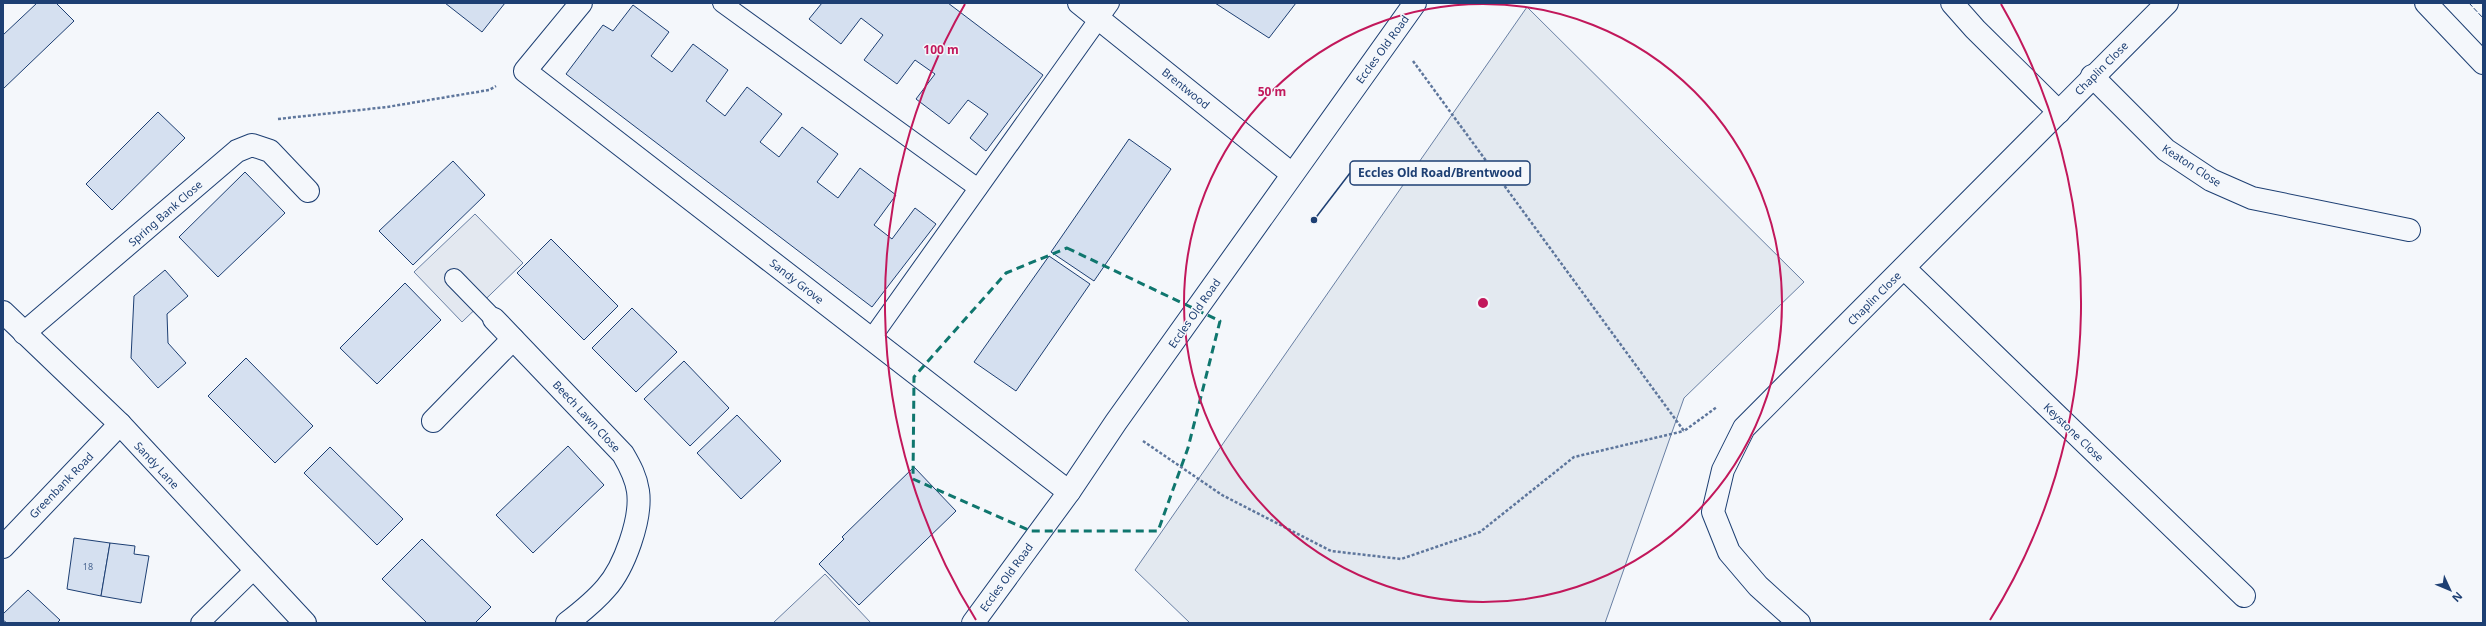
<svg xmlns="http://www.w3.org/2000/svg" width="2486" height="626" font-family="'Noto Sans',sans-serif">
<rect width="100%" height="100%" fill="#f4f7fb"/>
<polygon fill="#e3e9f0" stroke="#687fa3" points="1527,7 1804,282 1684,398 1605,623 1190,623 1135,570"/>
<g fill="#e3e8f0" stroke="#687fa3">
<polygon points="475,214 523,263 462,322 414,272"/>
<polygon points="825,574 871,623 773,623"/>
</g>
<g fill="#d5e0f0" stroke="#1d3f73">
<polygon points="37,3 56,3 74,21 3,89 3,35"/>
<polygon points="445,3 505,3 482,32"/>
<polygon points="822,3 948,3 1043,75 986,151 970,138 988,114 968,100 949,124 916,99 935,74 915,60 897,84 864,60 883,35 861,18 841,44 809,19"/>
<polygon points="1215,3 1296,3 1269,38"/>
<polygon points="633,5 669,32 651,56 672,72 693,44 728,70 706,101 725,116 747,87 782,114 760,142 779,157 802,127 838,154 817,182 838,198 860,168 896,195 874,225 892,239 915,208 936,224 872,307 566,74 603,25 613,31"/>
<polygon points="158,112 185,138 112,210 86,184"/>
<polygon points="1129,139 1171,169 1094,281 1051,252"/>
<polygon points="453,161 485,195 413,265 379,231"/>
<polygon points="245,172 285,213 218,277 179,237"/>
<polygon points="551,239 618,306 584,340 517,273"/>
<polygon points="1049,256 1090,284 1016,391 974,362"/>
<polygon points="165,270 188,296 167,314 168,343 186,363 158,388 131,358 134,296"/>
<polygon points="405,283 441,320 377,384 340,348"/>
<polygon points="632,308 677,352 636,392 592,348"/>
<polygon points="246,358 313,426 275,463 208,396"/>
<polygon points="684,361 729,408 690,446 644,399"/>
<polygon points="737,415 781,461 741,499 697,453"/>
<polygon points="568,446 604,485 533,553 496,515"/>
<polygon points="330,447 403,519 377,545 304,473"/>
<polygon points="914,467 956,511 859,605 819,564 844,539 842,537"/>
<polygon points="74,538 110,543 101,596 67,589"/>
<polygon points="422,539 491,607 475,623 427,623 382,579"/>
<polygon points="110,543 135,546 134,554 149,556 141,603 101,596"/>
<polygon points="28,590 60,620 57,623 7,623 3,620 3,614"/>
</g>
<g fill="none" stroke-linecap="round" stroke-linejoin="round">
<defs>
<g id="service">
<polyline points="722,3 978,188"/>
<polyline points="454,278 494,319"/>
<polyline points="871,339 1110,3"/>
<polyline points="200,623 255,569"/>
</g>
<g id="minor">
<polyline points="581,3 525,71 1069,492"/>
<polyline points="1079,3 1292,174"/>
<polyline points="1952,3 1975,29 2059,112"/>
<polyline points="2426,3 2483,63"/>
<polyline points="2092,76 2166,150 2211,180 2252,198 2409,230"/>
<polyline points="1904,268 2244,596"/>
<polyline points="3,312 120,424 305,623"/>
<path d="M494,319L623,454C630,466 636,477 638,491C642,519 624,568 606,588C595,601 580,613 567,623"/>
<polyline points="24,333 237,151 252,145 270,151 308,191"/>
<polyline points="433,421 513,339"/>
<polyline points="3,547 120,424"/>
<polyline points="1799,623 1758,586 1729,552 1713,512 1723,470 1744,428 2167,3"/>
</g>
<polyline id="primary" points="973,623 1069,492 1116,422 1415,3"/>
</defs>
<use href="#service" stroke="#1d3f73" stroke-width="20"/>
<use href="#minor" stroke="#1d3f73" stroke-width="24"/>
<use href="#primary" stroke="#1d3f73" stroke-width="24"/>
<g stroke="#5e769c" stroke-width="2.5" stroke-dasharray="3 2" stroke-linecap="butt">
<polyline points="1413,61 1684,431 1717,407"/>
<polyline points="278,119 387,107 489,90 496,86"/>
<polyline points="1143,441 1222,495 1331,551 1401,559 1480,532 1574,457 1684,431"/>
</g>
<use href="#service" stroke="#f4f7fb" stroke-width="18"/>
<use href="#minor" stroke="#f4f7fb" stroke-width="22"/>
<use href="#primary" stroke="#f4f7fb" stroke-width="22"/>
<polyline stroke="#1d3f73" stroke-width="1" stroke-dasharray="5 2" stroke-linecap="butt" points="2469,3 2483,18"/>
</g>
<path fill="none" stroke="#0f766e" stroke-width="3" stroke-dasharray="8 5" stroke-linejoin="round" d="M1067,248L1220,321L1188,448L1158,531H1031L913,479L914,377L1006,273Z"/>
<g fill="none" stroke="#c2185b" stroke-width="2">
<circle cx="1483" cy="303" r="299"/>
<path d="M976 620A598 598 0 0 1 965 4M2001 4A598 598 0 0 1 1990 620"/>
</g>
<g text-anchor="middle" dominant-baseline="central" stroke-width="3" stroke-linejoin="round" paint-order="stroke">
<g font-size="9" fill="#4b6792">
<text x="88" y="566">18</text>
</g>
<g font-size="11" fill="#1d3f73" stroke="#f4f7fb">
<text transform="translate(1382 49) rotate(-54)">Eccles Old Road</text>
<text transform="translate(2101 68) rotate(-45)">Chaplin Close</text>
<text transform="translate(1186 88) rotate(39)">Brentwood</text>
<text transform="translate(2192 165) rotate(33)">Keaton Close</text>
<text transform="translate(165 213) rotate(-41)">Spring Bank Close</text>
<text transform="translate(797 281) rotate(38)">Sandy Grove</text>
<text transform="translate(1874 298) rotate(-45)">Chaplin Close</text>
<text transform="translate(1194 313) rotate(-55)">Eccles Old Road</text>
<text transform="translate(587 416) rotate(47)">Beech Lawn Close</text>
<text transform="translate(2074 432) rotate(44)">Keystone Close</text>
<text transform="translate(157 465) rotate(47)">Sandy Lane</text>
<text transform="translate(61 485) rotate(-46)">Greenbank Road</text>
<text transform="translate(1006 577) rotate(-54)">Eccles Old Road</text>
</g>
</g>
<circle cx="1483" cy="303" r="6" fill="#c2185b" stroke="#f4f7fb" stroke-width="2"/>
<g font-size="12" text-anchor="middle" font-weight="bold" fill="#c2185b" stroke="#f4f7fb" stroke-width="3" stroke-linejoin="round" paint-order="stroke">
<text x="941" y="54">100 m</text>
<text x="1272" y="96">50 m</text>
</g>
<path fill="none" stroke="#1d3f73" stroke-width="1.5" d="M1314 220L1350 173"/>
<circle fill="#1d3f73" stroke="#f4f7fb" stroke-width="1.5" cx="1314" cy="220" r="4"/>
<rect fill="#f4f7fb" stroke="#1d3f73" stroke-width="1.5" x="1350" y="161" width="180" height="24" rx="4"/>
<g font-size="12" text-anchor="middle" font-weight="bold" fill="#1d3f73">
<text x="1440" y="177">Eccles Old Road/Brentwood</text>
</g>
<rect width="2486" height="626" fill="none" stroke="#1d3f73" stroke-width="8"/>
<g transform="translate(2450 590) rotate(134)" stroke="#f4f7fb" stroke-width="3" paint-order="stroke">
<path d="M0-3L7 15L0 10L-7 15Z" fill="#1d3f73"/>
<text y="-6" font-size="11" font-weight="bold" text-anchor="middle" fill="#1d3f73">N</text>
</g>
</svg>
